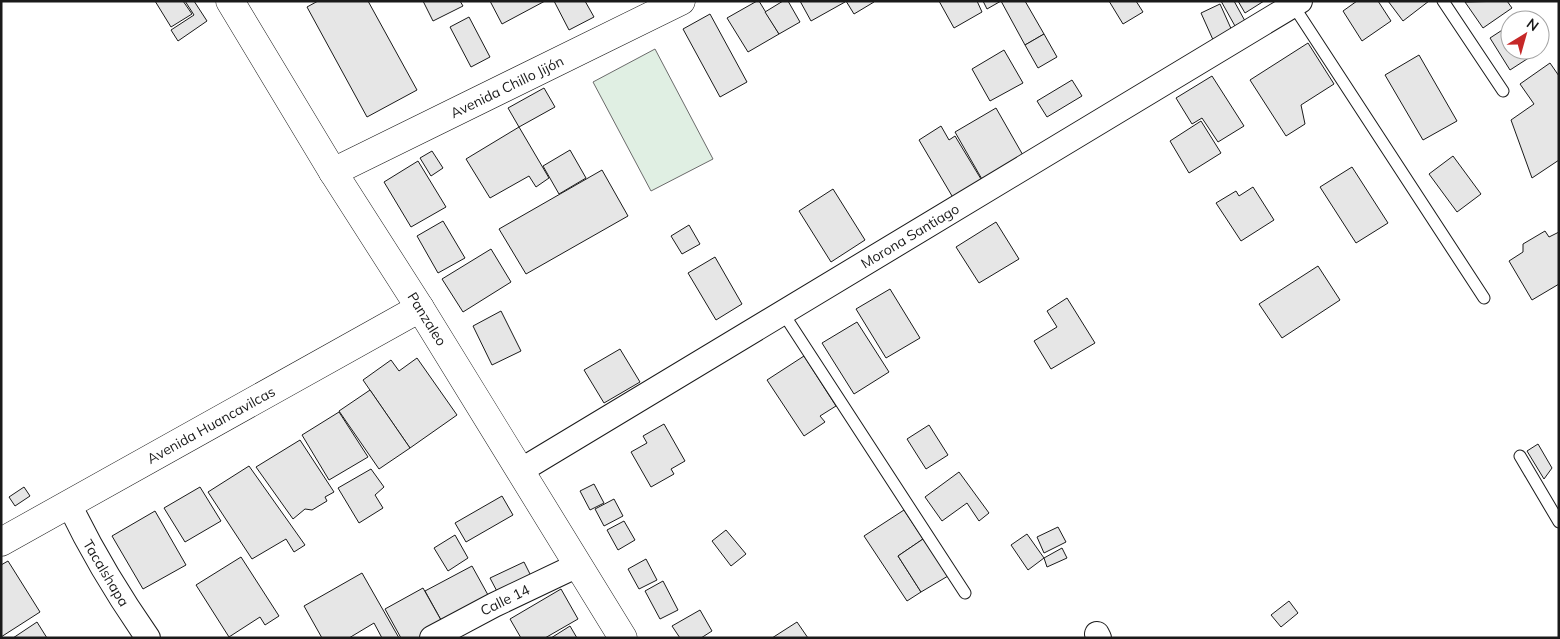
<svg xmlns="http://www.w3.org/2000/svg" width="1560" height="639" font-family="Mulish,sans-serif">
<rect width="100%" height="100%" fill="#fff"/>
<polygon fill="#e0efe3" stroke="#6a6a6a" points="655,49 713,159 651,191 593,82"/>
<g fill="#e6e6e6" stroke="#1a1a1a">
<polygon points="155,1 183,1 192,14 171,27"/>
<polygon points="185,1 194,1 207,21 178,41 171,30 194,15"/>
<polygon points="318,1 368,1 417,90 367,117 307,7"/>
<polygon points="423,1 460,1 463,6 433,21"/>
<polygon points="490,1 545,1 502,24"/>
<polygon points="554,1 585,1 594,17 569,30"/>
<polygon points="757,1 759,1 779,34 748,52 727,18"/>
<polygon points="783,1 788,1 800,22 779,34 765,12"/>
<polygon points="800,1 845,1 845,2 811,21"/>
<polygon points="846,1 874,1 874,2 854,14"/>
<polygon points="939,1 977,1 982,12 954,28"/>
<polygon points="983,1 1001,1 987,9"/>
<polygon points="1001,1 1025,1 1044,34 1025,45"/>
<polygon points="1109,1 1136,1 1143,12 1123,24"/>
<polygon points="1221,1 1234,1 1245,21 1235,26"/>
<polygon points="1238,1 1264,1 1245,13"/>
<polygon points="1357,1 1378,1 1391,21 1362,41 1343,11"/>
<polygon points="1388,1 1429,1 1403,21"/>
<polygon points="1507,1 1512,8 1483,28 1465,2"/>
<polygon points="1220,4 1233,33 1214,42 1201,13"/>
<polygon points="710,14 747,82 720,97 683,29"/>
<polygon points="469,17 490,57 471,67 450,27"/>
<polygon points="1510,25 1510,50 1540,50 1540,48 1541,50 1510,70 1490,38"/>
<polygon points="1044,34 1057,57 1038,68 1025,45"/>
<polygon points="1308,43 1334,84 1301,105 1305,124 1286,136 1250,80"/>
<polygon points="1004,50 1023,83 990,101 972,69"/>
<polygon points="1419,55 1457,121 1423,140 1385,75"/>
<polygon points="1550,63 1559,76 1559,160 1532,178 1511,120 1534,104 1520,84"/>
<polygon points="1212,76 1244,126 1218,142 1202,118 1192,124 1176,98"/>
<polygon points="1072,80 1082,96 1047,117 1037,101"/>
<polygon points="544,88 555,107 519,127 508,108"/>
<polygon points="996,108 1024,157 983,181 955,132"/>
<polygon points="1201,121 1221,153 1189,173 1170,141"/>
<polygon points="941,126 949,140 955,136 984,184 955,201 919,140"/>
<polygon points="519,127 549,178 536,187 529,176 490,198 466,159"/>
<polygon points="570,150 586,178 559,194 543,166"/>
<polygon points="432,151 443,168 431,176 420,158"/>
<polygon points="1453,156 1481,194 1457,212 1429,174"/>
<polygon points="418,161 446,207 411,227 384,182"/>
<polygon points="1352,167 1388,223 1356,243 1320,187"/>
<polygon points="602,170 628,216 526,274 499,229"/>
<polygon points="1253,187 1274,220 1241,241 1216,203 1236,191 1239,196"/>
<polygon points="833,189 865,240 831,262 799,211"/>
<polygon points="443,221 465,258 438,273 417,236"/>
<polygon points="996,222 1019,259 979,283 956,247"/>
<polygon points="689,225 700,244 682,254 671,236"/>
<polygon points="1545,231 1549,237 1559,232 1559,284 1532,300 1509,261 1523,252 1523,244"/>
<polygon points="491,249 511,282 463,312 442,279"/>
<polygon points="715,257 742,304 716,320 688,273"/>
<polygon points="1318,266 1340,300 1282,338 1259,304"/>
<polygon points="890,289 920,338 886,358 856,309"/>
<polygon points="1067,298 1095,343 1051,369 1034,341 1057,327 1047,311"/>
<polygon points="501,311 521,351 492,365 473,326"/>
<polygon points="857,322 889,372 854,394 822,343"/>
<polygon points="620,349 640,382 604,403 584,370"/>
<polygon points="804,356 836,406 820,416 825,422 804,436 767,380"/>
<polygon points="417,358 457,415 410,448 363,380 391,360 399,371"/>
<polygon points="370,390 410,448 379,469 339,411"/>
<polygon points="339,412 368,457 329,480 302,435"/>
<polygon points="664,424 685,461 671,469 674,474 651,487 631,452 647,443 643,436"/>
<polygon points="929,425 948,455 926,469 907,439"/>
<polygon points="300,440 334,492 325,497 327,501 312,510 305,509 293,519 256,467"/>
<polygon points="1538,444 1552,468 1544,479 1527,451"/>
<polygon points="249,466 305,545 294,552 286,539 252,559 208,492"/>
<polygon points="371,469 384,487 375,495 383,508 359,523 338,488"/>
<polygon points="959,472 989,513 979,521 967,503 942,521 925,497"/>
<polygon points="594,484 604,503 590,510 580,491"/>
<polygon points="24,487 30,496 15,506 9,497"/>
<polygon points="200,487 221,521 185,542 164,508"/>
<polygon points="502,496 513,515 466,542 455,523"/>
<polygon points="614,499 623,516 604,526 595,509"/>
<polygon points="904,510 923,539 898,556 921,592 907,601 864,536"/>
<polygon points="155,511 186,565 143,589 112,536"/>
<polygon points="624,521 635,540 618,550 607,530"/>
<polygon points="1058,527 1066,542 1044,553 1037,537"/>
<polygon points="726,530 746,554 731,566 712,541"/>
<polygon points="1027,534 1044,558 1028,570 1011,545"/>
<polygon points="455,535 468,558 448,571 434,548"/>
<polygon points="923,539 948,576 921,592 898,556"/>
<polygon points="1062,548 1067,558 1047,567 1044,558"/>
<polygon points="241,557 279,616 265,625 260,617 229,637 196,585"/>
<polygon points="646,559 657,580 639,589 628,569"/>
<polygon points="8,561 40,612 1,637 1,565"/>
<polygon points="524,562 533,580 500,597 490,578"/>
<polygon points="472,566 493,604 446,629 425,591"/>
<polygon points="362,573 399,638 382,638 374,623 349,638 322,638 304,606"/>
<polygon points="663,581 678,610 660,619 645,591"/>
<polygon points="423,588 446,629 430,638 401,638 385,609"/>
<polygon points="561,589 578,619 545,638 521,638 510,619"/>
<polygon points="1289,601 1298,613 1281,627 1271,615"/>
<polygon points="700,610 712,631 701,638 680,638 672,626"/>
<polygon points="37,622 47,638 13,638"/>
<polygon points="797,622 808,638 772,638"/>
<polygon points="570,626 577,638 551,638"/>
</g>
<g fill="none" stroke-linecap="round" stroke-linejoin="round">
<defs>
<g id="service">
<polyline points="1443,1 1503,91"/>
<polyline points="1293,5 1484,298"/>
<polyline points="783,313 965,593"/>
<polyline points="1520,456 1559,522"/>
</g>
<g id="minor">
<polyline points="520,471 1300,1"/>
<path d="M69,504C92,552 118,595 148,638"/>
<polyline points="1097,634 1099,638"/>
<polyline points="432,638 494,605 578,565"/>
</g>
<g id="tertiary">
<polyline points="230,1 333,172 420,308 623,638"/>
<polyline points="333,172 681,1"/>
<polyline points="1,542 420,308"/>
</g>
</defs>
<use href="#service" stroke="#1a1a1a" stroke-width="13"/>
<use href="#minor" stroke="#1a1a1a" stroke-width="26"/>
<use href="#tertiary" stroke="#1a1a1a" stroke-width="29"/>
<use href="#service" stroke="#fff" stroke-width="11"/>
<use href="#minor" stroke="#fff" stroke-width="24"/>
<use href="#tertiary" stroke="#fff" stroke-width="28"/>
</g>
<g text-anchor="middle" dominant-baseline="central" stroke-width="4" stroke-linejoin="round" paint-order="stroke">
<g font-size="14" fill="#1a1a1a" stroke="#fff">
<text transform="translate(507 87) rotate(-26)">Avenida Chillo Jijón</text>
<text transform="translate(910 236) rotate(-31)">Morona Santiago</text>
<text transform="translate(427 319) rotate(58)">Panzaleo</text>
<text transform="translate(211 425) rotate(-29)">Avenida Huancavilcas</text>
<text transform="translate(106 573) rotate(59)">Tacalshapa</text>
<text transform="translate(505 600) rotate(-26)">Calle 14</text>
</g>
</g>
<rect width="1560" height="639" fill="none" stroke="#1a1a1a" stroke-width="5"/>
<g transform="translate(1525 35) rotate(37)"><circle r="24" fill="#ffffff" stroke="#a3a3a3"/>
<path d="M0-4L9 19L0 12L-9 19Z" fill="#c62828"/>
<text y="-8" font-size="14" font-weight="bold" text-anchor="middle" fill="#1a1a1a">N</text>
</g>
</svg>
